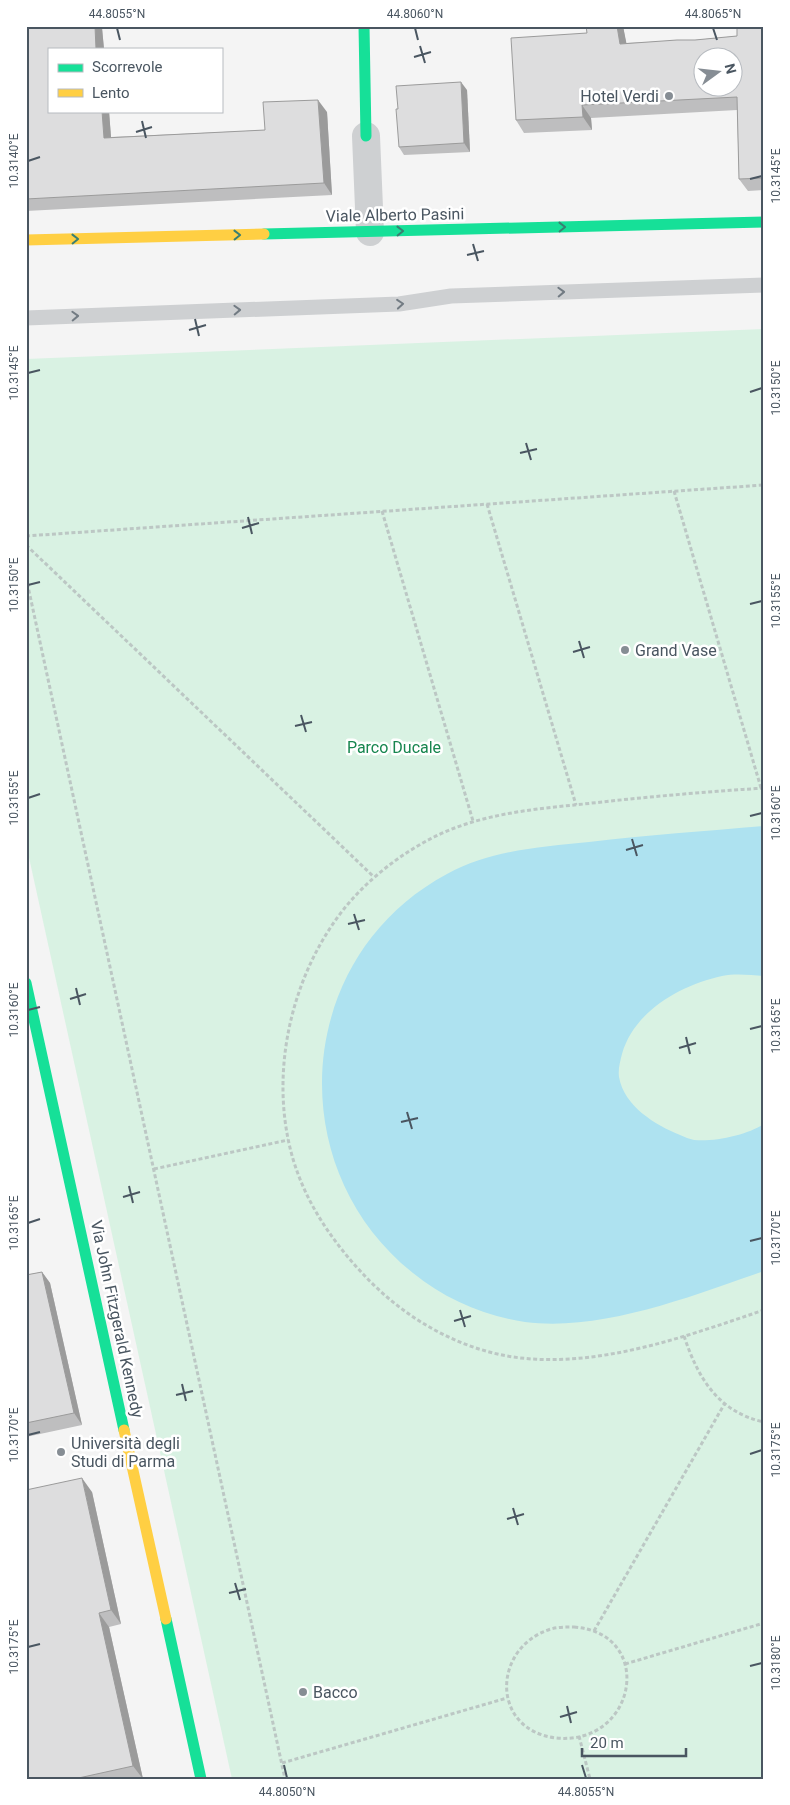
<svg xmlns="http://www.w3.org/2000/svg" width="790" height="1805" font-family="Roboto,sans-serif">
<rect width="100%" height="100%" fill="#f4f4f4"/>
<polygon fill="#d9f2e3" points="764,329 764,1779 232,1779 26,844 26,359"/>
<path fill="#aee2f0" d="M764,826V976C750,975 736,973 722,976C681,985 634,1011 622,1054C620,1062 618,1069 619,1077C624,1106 655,1125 680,1135C685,1137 689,1139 694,1140C715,1142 747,1135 764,1124V1271C692,1296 601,1332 525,1322C484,1316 445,1299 413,1273C280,1167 294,956 447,874C491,850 540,847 589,842C647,835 705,831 764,826Z"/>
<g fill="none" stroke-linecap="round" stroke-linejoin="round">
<g stroke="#bcc7c4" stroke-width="3" stroke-dasharray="4 2.5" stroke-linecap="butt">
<polyline points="674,491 761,788"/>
<polyline points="487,504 576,805"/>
<polyline points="382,511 473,821"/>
<polyline points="26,536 764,485"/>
<polyline points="26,545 374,877"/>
<polyline points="26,577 285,1779"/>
<path d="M764,788C704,792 644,797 584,804C533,809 480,814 434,837C402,853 371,877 348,904C291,972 268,1074 293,1159C306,1203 332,1241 363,1274C402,1316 455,1348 513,1357C597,1369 684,1337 764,1310"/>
<polyline points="154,1169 288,1140"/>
<path d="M684,1336C698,1378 718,1412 764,1422"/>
<path d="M574,1627C656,1633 637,1746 556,1738C490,1730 492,1647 551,1629C558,1627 566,1627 574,1627Z"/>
<polyline points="594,1631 725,1403"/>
<polyline points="625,1664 764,1623"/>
<polyline points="579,1736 590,1779"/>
<polyline points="282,1763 507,1698"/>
</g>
<polyline stroke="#ced0d2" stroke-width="15" points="26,318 399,304 451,296 764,285"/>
<polyline stroke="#ced0d2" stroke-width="28" points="366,136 370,232"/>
<g stroke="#16e098" stroke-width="11">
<polyline points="364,26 366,136"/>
<polyline points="264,234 764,222"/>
<polyline points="26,983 124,1430"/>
<polyline points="166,1619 201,1779"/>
</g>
<g stroke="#ffcf43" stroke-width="11">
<polyline points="26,240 264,234"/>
<polyline points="124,1430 166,1619"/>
</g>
</g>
<g fill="#bebebf">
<polygon points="26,26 121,26 121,27 102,28 104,49 49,49 109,111 111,137 265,130 327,112 332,195 26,211"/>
<polygon points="586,26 623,26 626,43 695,40 737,36 764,26 764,190 748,191 739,179 737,110 591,118 592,130 524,133 516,120 587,33"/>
<polygon points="467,90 470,152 404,155 399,147"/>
<polygon points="42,1272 50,1283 82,1425 26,1437 26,1275"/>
<polygon points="92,1492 121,1624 109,1627 143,1779 26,1779"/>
</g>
<g fill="#9b9b9b">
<polygon points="95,26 101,26 102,28 104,49 96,49"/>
<polygon points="617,26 623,26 629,56 620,44"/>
<polygon points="461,82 467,90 470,152 464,143"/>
<polygon points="318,100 327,112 332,195 324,183"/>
<polygon points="582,105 591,118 592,130 583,117"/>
<polygon points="102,111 109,111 112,150 104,138"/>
<polygon points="42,1272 50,1283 82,1425 74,1413"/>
<polygon points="82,1478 92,1492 121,1624 111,1610"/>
<polygon points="99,1613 109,1627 143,1779 133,1766"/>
</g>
<g fill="#ddddde" stroke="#9b9b9b" fill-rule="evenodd">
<polygon points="26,26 95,26 96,49 49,49 49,111 102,111 104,138 265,130 263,102 318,100 324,183 26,199"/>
<path d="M586,26H617L620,44L677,40H695L737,36V26H764V178L739,179L737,97L582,105L583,117L516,120L511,38L587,33ZM702,58H732V88H702Z"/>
<polygon points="461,82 464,143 399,147 396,109 398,109 396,86"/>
<polygon points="42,1272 74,1413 26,1423 26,1275"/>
<polygon points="82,1478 111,1610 99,1613 133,1766 74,1779 26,1779 26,1490"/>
</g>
<defs><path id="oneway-chevron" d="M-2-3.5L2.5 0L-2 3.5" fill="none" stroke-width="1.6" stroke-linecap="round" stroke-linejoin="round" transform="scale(1.25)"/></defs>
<g stroke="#3a7f72">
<use href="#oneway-chevron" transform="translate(562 227) rotate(-1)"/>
<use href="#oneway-chevron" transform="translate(400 231) rotate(-1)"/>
<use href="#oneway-chevron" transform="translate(237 235) rotate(-1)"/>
<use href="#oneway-chevron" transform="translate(75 239) rotate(-1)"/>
</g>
<g stroke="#727b83">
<use href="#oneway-chevron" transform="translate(561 292) rotate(-2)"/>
<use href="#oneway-chevron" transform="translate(400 304) rotate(-5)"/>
<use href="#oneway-chevron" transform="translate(237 310) rotate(-2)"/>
<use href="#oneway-chevron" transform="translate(75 316) rotate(-2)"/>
</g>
<path fill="none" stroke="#4a5661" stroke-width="2" d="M117,28L120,40M415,28L418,40M713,28L717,40M420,46L425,63M414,57L431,52M142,121L146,138M136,132L152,127M28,161L40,157M750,179L762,176M473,244L478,261M467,255L484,251M195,319L199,336M189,330L206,325M28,373L40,370M750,392L762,388M526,443L531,460M520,453L537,449M248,517L252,534M242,528L259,523M28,585L40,582M750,604L762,601M579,641L584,658M573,652L590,647M301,715L306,732M295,726L312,722M28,798L40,794M750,816L762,813M632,839L637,856M626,850L643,845M354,914L359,930M348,924L365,920M76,988L80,1005M70,999L86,994M28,1010L40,1007M750,1029L762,1026M686,1037L690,1054M679,1048L696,1043M407,1112L412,1129M401,1122L418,1118M129,1186L133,1203M123,1197L140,1192M28,1223L40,1219M750,1241L762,1238M460,1310L465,1327M454,1321L471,1316M182,1384L186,1401M176,1395L193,1391M28,1435L40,1432M750,1454L762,1450M513,1508L518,1525M507,1519L524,1514M235,1583L240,1600M229,1593L246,1589M28,1647L40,1644M750,1666L762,1663M567,1706L571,1723M560,1717L577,1712M284,1765L287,1778M582,1765L586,1778"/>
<g fill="#868d94" stroke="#fff" stroke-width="2">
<circle cx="669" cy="96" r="5"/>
<circle cx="625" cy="650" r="5"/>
<circle cx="61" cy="1452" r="5"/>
<circle cx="303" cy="1692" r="5"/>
</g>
<g text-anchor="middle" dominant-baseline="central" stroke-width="5" stroke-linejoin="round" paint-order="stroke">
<g font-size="16" fill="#4a5661" stroke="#fff" text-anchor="start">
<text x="659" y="96" text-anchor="end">Hotel Verdi</text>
<text x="635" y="650">Grand Vase</text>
<text x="71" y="1443">Università degli<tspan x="71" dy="18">Studi di Parma</tspan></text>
<text x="313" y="1692">Bacco</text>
</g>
<g font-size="16" fill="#4a5661" stroke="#fff">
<text transform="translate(395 215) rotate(-1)">Viale Alberto Pasini</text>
<text transform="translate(117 1319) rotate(78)">Via John Fitzgerald Kennedy</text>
</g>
<g font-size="16" fill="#17864f" stroke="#fff">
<text x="394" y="747">Parco Ducale</text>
</g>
</g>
<rect width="790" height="1805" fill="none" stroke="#ffffff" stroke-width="55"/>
<rect x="48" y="48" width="175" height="65" fill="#ffffff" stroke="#b7bbc0"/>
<rect x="58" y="64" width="25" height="8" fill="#16e098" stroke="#b7bbc0"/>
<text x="92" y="72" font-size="15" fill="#4a5661">Scorrevole</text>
<rect x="58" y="89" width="25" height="8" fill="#ffcf43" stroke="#b7bbc0"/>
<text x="92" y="98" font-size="15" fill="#4a5661">Lento</text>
<g transform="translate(718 72) rotate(75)"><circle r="24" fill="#ffffff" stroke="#b7bbc0"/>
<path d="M0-4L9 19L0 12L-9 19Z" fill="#868d94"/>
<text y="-8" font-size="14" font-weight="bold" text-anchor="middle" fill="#4a5661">N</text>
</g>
<path d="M582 1748v8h104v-8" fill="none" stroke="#4a5661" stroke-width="2.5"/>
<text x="590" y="1748" font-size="15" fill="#4a5661" stroke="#ffffff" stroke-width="4" paint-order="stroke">20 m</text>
<rect x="28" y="28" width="734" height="1750" fill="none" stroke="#4a5661" stroke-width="2"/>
<g font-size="12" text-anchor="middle" fill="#4a5661">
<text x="117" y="18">44.8055°N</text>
<text x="415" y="18">44.8060°N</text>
<text x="713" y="18">44.8065°N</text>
<text transform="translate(14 161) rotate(-90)" y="4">10.3140°E</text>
<text transform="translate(776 176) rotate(-90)" y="4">10.3145°E</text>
<text transform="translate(14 373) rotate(-90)" y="4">10.3145°E</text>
<text transform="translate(776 388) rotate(-90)" y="4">10.3150°E</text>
<text transform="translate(14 585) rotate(-90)" y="4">10.3150°E</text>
<text transform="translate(776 601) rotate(-90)" y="4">10.3155°E</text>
<text transform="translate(14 798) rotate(-90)" y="4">10.3155°E</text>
<text transform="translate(776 813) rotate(-90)" y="4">10.3160°E</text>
<text transform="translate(14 1010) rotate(-90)" y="4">10.3160°E</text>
<text transform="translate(776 1026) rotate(-90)" y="4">10.3165°E</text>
<text transform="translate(14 1223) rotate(-90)" y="4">10.3165°E</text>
<text transform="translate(776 1238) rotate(-90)" y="4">10.3170°E</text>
<text transform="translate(14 1435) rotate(-90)" y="4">10.3170°E</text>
<text transform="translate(776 1450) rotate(-90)" y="4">10.3175°E</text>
<text transform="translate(14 1647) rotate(-90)" y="4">10.3175°E</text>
<text transform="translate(776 1663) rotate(-90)" y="4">10.3180°E</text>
<text x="287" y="1796">44.8050°N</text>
<text x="586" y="1796">44.8055°N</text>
</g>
</svg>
